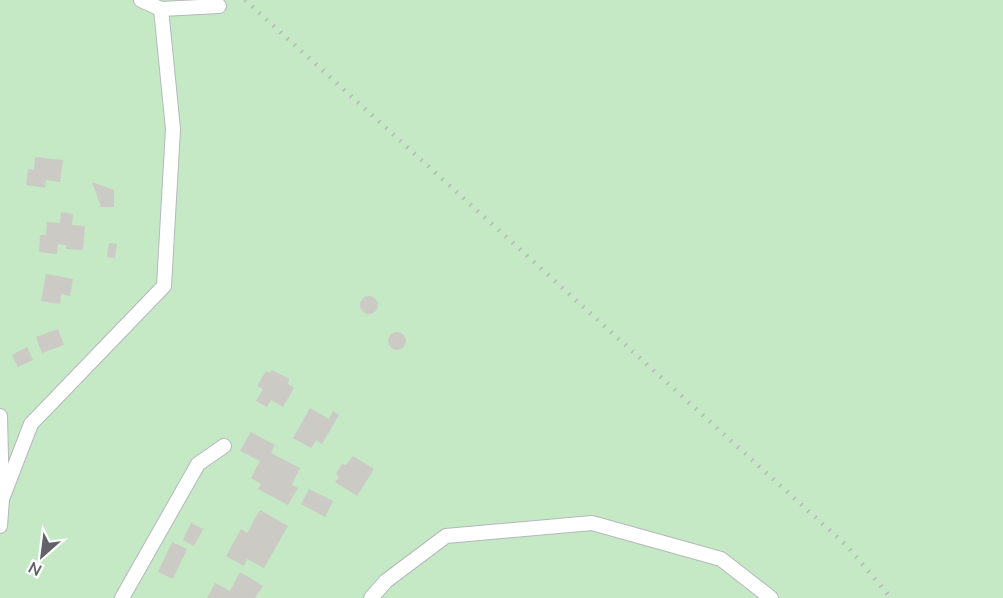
<svg xmlns="http://www.w3.org/2000/svg" width="1003" height="598" font-family="Mulish,sans-serif">
<rect width="100%" height="100%" fill="#f1efe8"/>
<rect fill="#c5e8c5" x="0" y="0" width="1003" height="598"/>
<g fill="#cccac5">
<polygon points="35,157 63,160 60,182 46,180 45,188 26,185 28,169 34,170"/>
<polygon points="92,182 114,190 114,207 101,207"/>
<polygon points="61,212 73,214 72,225 85,226 83,250 66,249 66,245 58,244 57,254 39,252 40,235 46,235 47,222 60,223"/>
<polygon points="109,243 117,244 115,258 107,257"/>
<polygon points="46,274 73,279 70,296 61,294 60,304 41,301"/>
<circle cx="369" cy="305" r="9"/>
<polygon points="58,329 64,345 42,353 36,337"/>
<circle cx="397" cy="341" r="9"/>
<polygon points="27,347 33,360 18,367 12,355"/>
<polygon points="272,370 289,379 288,384 294,388 283,407 271,400 267,407 256,401 263,389 257,386 266,371 270,373"/>
<polygon points="310,408 329,419 333,411 339,415 322,444 316,440 311,448 293,438"/>
<polygon points="251,432 275,445 271,453 300,468 292,485 298,488 288,505 258,489 261,484 251,478 260,461 240,451"/>
<polygon points="353,456 374,469 357,496 335,482 339,477 336,474 342,464 346,465"/>
<polygon points="309,489 333,501 325,517 301,504"/>
<polygon points="260,510 288,526 264,568 247,559 244,566 226,556 241,529 247,533"/>
<polygon points="191,523 203,529 194,546 183,540"/>
<polygon points="172,542 187,549 173,579 158,572"/>
<polygon points="240,572 263,586 255,598 207,598 215,583 230,591"/>
</g>
<g fill="none" stroke-linecap="round" stroke-linejoin="round">
<defs>
<g id="street">
<polyline points="141,0 161,9 219,6"/>
<polyline points="0,416 2,499 0,526"/>
<polyline points="2,499 31,424 164,286 173,129 161,9"/>
<polyline points="122,598 198,464 224,446"/>
<polyline points="371,598 386,581 446,536 592,523 721,559 771,598"/>
</g>
</defs>
<use href="#street" stroke="#b5b8bc" stroke-width="16"/>
<use href="#street" stroke="#fff" stroke-width="14"/>
<polyline stroke="#b6b7b8" stroke-width="4.5" stroke-dasharray="1.5 8" stroke-linecap="butt" points="245,0 847,546 891,598"/>
</g>
<g transform="translate(42 556) rotate(208)" stroke="#ffffff" stroke-width="4.5" paint-order="stroke">
<path d="M0-4.5L10 22L0 15L-10 22Z" fill="#5f6368"/>
<text y="-9" font-size="16" font-weight="bold" text-anchor="middle" fill="#5f6368">N</text>
</g>
</svg>
